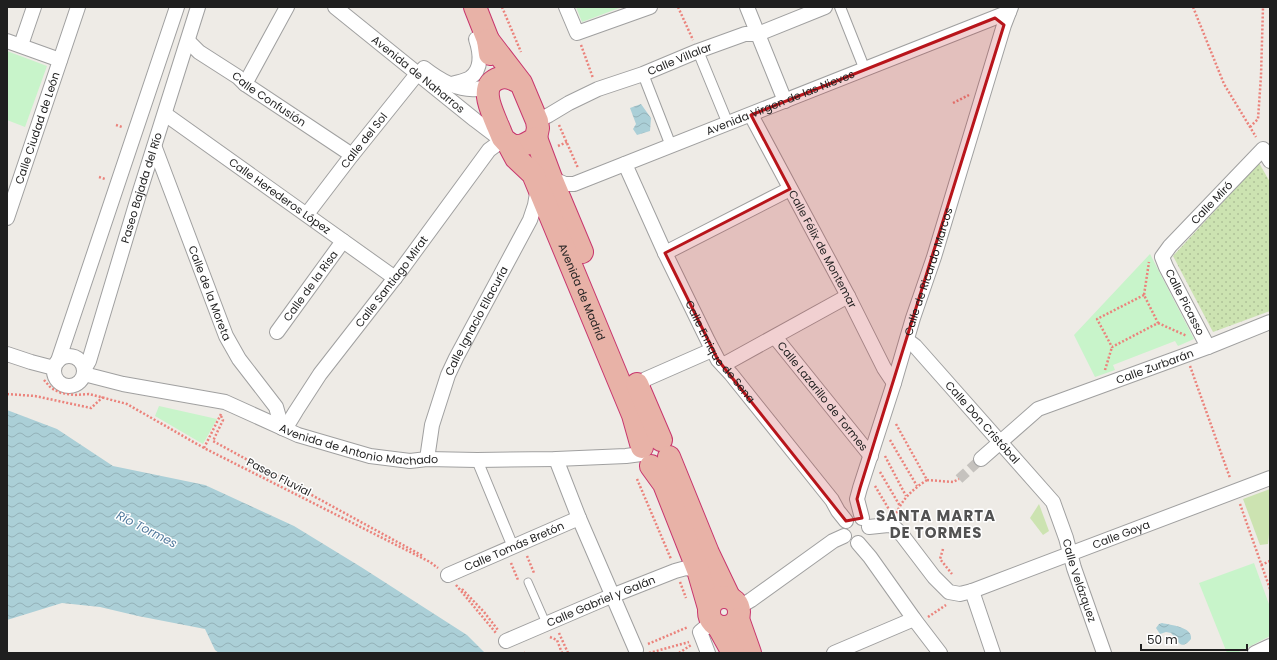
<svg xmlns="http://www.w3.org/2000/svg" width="1277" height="660" font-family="Poppins,sans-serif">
<defs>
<pattern id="grass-dots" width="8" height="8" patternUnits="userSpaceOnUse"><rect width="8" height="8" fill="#cce3b1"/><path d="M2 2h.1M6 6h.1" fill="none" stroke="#afc298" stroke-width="1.8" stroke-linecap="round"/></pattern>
<pattern id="water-waves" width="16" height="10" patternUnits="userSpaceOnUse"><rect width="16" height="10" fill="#abcfd7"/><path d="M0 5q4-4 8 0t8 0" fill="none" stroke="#93b1b8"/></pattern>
</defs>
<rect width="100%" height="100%" fill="#eeebe6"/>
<polygon fill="url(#grass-dots)" points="1259,163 1270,182 1270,311 1213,332 1173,256"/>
<g fill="#c8f4ca">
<polygon points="576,7 622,7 582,22"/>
<polygon points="7,51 47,66 25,127 7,120"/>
<polygon points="1150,254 1194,339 1178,346 1175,341 1113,365 1115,370 1095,377 1074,335"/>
<polygon points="159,406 217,419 203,444 155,416"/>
<polygon points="1254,563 1270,607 1270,636 1237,653 1227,653 1199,583"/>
</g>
<g fill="#cce3b1">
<polygon points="1270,489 1270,524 1268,544 1260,545 1243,499"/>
<polygon points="1039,504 1049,531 1043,535 1030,518"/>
</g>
<g fill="url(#water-waves)">
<polygon points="641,104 651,118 650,131 637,135 633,129 636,124 630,108"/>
<polygon points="7,410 57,429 113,466 205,485 294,526 361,567 467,635 485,653 219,653 215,650 205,629 138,616 100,607 62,603 7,620"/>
<path d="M1162,623C1171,625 1193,627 1191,639C1180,652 1178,640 1171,633L1166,632L1160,634L1156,628L1159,624Z"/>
</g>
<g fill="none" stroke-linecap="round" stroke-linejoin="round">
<polyline stroke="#c5c2be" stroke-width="10" stroke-dasharray="10 5" stroke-linecap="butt" points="959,479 981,459"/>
<defs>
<polyline id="service" points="528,582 546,623"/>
<g id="pedestrian">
<polyline points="840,7 865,70"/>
<polyline points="698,51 728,124"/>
<polyline points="643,74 671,146"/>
<polyline points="477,460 513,547"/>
</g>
<g id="minor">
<path id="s1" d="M335,7L475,120L496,136L504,139"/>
<polyline points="566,7 577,33 650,7"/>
<polyline points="747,7 785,101"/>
<polyline points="7,41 60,60"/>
<path id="s2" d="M188,41L199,52L238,77L245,84L352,155"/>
<polyline points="21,45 34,7"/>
<path d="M424,68C438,79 458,91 477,89C481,88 486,87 490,85"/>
<polyline points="245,84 287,7"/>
<path d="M452,84C458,82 465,81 470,78C483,69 480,51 476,39"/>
<path id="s3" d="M165,114L395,278"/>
<path id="s4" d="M751,115L848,296L884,368L894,383"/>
<path id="s5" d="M537,121L549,115L569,103L598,89L643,74L698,51L745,34H758L825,7"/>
<path id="s6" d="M155,148L226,336L239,359L276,407L282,428"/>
<path id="s7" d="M625,164L665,253L708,341L718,360L731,374L832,500L838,511L846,521"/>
<path id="s8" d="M551,178L565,184H574L1009,12"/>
<path id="s9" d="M307,214L352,155L417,74L424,69"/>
<path id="s10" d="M7,218L78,7"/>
<polyline points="665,253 790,189"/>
<path id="s11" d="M277,332L343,241"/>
<path id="s12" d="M775,337L871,456"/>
<path id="s13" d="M907,340L915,346L1053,502L1066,538L1074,568L1104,653"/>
<path id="s14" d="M1208,347L1166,267L1162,257L1170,246L1263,149L1270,161"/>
<polyline points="7,354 31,362 54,368"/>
<circle cx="69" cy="371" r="15"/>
<polyline points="58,361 177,7"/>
<polyline points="723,365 848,296"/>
<path id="s15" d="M85,368L89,361L140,191L198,7"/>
<path id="s16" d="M84,374L123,384L225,402L298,435L370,456L410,461L427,459L477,460L556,459L626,456L641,454"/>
<polyline points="638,388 646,379 712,350"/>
<path id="s17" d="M285,429L296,411L320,374L401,270L489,150L504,139"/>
<path id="s18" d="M427,459L432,425L448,375L456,358L530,220L535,205L538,187"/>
<polyline points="556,459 579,518 636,650"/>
<path id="s19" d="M981,459L1038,409L1208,347L1270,322"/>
<path id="s20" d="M862,518L857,499L860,488L894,383L913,318L934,257L1004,25L1011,7"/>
<path id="s21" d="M869,527L888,525L893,526L902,535L934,577L949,592L960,594L972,591L1270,478"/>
<polyline points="858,543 870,557 914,619 940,653"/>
<path id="s22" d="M448,575L579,518"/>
<polyline points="972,591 993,653"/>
<polyline points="739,607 751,600 833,541 844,536"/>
<path id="s23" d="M506,641L604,599L675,571L686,568L698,570"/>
<polyline points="708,653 700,632 712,622"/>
<polyline points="834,653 914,619"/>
<polyline points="1255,653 1270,646"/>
</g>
<g id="trunk">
<polyline points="475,7 488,40 490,54"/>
<path d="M488,40L521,83L537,121L538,128L536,138C531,141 523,147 516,146C512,146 506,142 503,138C501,134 499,128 497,124C492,111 479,87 497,79C506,75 513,79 521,83"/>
<polyline points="536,138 551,178 582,252"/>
<path id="s24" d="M508,143L516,158L533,174L633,415L642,447"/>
<polyline points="637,384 661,440"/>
<polyline points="669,457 708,553 729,597"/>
<polyline points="651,466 664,484 698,570 709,608"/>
<circle cx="724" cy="612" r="15"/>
<polyline points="738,619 750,653"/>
<polyline points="718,626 733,653"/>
</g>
</defs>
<use href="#service" stroke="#a0a0a0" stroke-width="9"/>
<use href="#pedestrian" stroke="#a0a0a0" stroke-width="12"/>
<use href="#minor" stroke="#a0a0a0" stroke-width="16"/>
<use href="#trunk" stroke="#c8376e" stroke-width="24"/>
<g stroke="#eb827b" stroke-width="2.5" stroke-dasharray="2 2" stroke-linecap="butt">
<polyline points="502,7 521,52"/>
<polyline points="678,7 693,40"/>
<polyline points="1193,7 1224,84 1256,137"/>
<polyline points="581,45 593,78"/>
<polyline points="953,103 969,95"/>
<polyline points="116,125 122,127"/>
<polyline points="559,125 578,168"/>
<polyline points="1250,127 1258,119 1261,76 1263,7"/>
<polyline points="558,146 567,142"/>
<polyline points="99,177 105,179"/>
<polyline points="1144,295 1097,319 1112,347 1158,323 1144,295 1149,262"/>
<polyline points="1158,323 1187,336"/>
<polyline points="1190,366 1230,478"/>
<polyline points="1105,370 1112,347"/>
<polyline points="44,380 51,388 61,393 74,395 89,394 127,404 204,448 430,562 438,568"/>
<polyline points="7,394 35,396 91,408 103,397"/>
<polyline points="221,416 223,420 213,441 423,556"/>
<path d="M896,424L927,480C913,489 903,498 896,514"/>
<polyline points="890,440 917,486"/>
<polyline points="204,448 221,414"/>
<polyline points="885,456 906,496"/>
<polyline points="880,472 900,506"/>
<polyline points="637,479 671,559"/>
<polyline points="927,480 953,482 959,479"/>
<polyline points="875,486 890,511"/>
<polyline points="1240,504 1270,589"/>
<polyline points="943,549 940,559 952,574"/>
<polyline points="527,556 534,573"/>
<polyline points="511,563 518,580"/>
<polyline points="1261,565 1270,561"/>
<polyline points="680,582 686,598"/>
<polyline points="456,585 496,633"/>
<polyline points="462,589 484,612 498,630"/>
<polyline points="928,617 946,605"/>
<polyline points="559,633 568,653"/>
<polyline points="550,637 557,640 562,653"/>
<polyline points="648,644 688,627"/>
<polyline points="524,653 525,653"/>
<polyline points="649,653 689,642"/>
<polyline points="679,653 691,645"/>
</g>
<use href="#service" stroke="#fff" stroke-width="7"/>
<use href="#pedestrian" stroke="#fff" stroke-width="10"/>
<use href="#minor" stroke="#fff" stroke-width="14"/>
<use href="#trunk" stroke="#e8b2a7" stroke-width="22"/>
</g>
<path fill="#b8151b" fill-opacity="0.2" stroke="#b8151b" stroke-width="3" stroke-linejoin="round" d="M995,18L1004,25L860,488L857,499L862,518L846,521L718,360L665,253L790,189L751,115Z"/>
<g text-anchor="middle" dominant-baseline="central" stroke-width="3" stroke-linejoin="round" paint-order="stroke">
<g font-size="11" fill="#1f1f1f" stroke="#fff">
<text stroke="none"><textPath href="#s5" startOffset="156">Calle Villalar</textPath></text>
<text stroke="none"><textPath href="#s1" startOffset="107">Avenida de Naharros</textPath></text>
<text stroke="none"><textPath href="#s2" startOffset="100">Calle Confusión</textPath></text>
<text stroke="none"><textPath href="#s8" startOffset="246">Avenida Virgen de las Nieves</textPath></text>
<text stroke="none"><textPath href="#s10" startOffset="95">Calle Ciudad de León</textPath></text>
<text stroke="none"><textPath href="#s9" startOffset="93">Calle del Sol</textPath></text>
<text stroke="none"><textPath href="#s15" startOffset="189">Paseo Bajada del Río</textPath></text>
<text stroke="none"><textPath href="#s3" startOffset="141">Calle Herederos López</textPath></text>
<text stroke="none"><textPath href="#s14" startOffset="175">Calle Miró</textPath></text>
<text stroke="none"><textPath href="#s4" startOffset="152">Calle Félix de Montemar</textPath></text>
<text stroke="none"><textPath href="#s20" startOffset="258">Calle de Ricardo Marcos</textPath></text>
<text stroke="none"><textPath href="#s17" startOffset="182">Calle Santiago Mirat</textPath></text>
<text stroke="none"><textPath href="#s11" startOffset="57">Calle de la Risa</textPath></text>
<text stroke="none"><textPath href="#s24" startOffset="168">Avenida de Madrid</textPath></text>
<text stroke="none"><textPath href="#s6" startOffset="155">Calle de la Moreta</textPath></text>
<text transform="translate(1185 302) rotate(63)">Calle Picasso</text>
<text stroke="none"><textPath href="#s18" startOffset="148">Calle Ignacio Ellacuría</textPath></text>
<text stroke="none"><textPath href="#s7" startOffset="211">Calle Enrique de Sena</textPath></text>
<text stroke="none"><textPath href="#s19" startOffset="200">Calle Zurbarán</textPath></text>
<text stroke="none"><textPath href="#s12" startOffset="76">Calle Lazarillo de Tormes</textPath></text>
<text stroke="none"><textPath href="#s13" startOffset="112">Calle Don Cristóbal</textPath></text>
<text stroke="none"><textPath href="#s16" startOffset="286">Avenida de Antonio Machado</textPath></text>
<text transform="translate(279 477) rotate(27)">Paseo Fluvial</text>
<text stroke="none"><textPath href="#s21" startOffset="294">Calle Goya</textPath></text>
<text stroke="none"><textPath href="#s22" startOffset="72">Calle Tomás Bretón</textPath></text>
<text stroke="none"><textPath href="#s13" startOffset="301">Calle Velázquez</textPath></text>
<text stroke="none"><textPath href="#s23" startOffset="103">Calle Gabriel y Galán</textPath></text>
</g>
<g font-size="12" font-style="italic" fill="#527a9d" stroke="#fff">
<text transform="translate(147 529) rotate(27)">Río Tormes</text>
</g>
<g font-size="15" font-weight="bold" letter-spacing="1" fill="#525252" stroke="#fff">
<text x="936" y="515">SANTA MARTA<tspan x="936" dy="17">DE TORMES</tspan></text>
</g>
</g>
<rect width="1277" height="660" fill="none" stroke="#1f1f1f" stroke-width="16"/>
<path d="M1141 644v6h106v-6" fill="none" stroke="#1f1f1f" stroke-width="2"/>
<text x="1147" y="644" font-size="12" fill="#1f1f1f" stroke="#ffffff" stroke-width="3" paint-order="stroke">50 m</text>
</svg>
